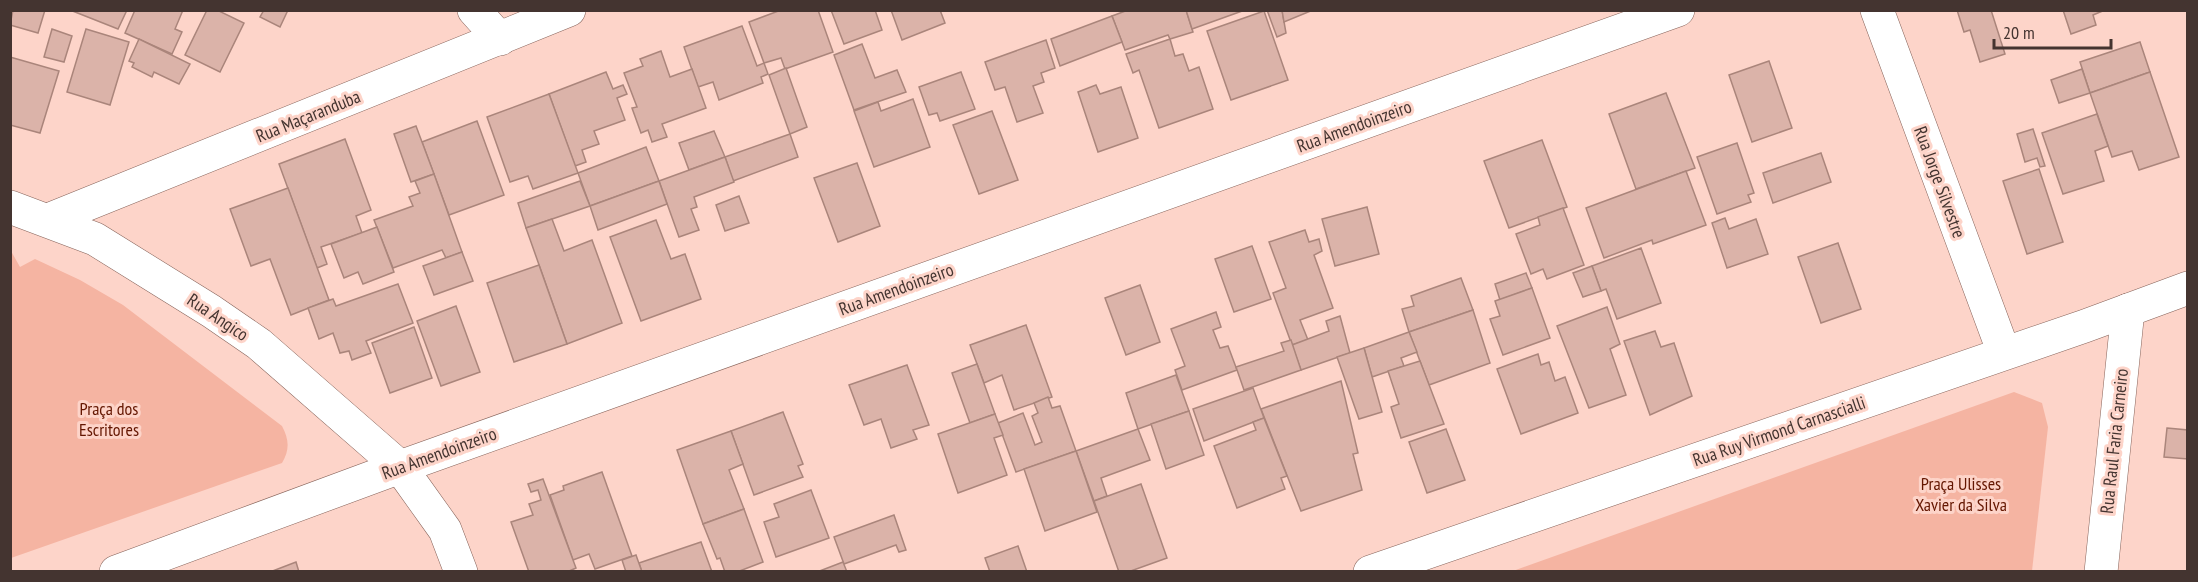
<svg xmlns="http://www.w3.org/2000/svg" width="2198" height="582" font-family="'PT Sans Narrow',sans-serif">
<rect width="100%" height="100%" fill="#fdd4c9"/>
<g fill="#f5b4a2">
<path d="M11,251L20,267L35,259L80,280L123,305L282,426C289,439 290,450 282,463L11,558Z"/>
<polygon points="2014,392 2042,403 2048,427 2032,571 1513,571"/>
</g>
<g fill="#dbb3a9" stroke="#aa857b" stroke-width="1.5">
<polygon points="13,10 45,10 38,33 10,25"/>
<polygon points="70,10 127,10 118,29"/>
<polygon points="135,10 183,10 175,29 182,32 172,54 125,33"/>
<polygon points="207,10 217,10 244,23 220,72 185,55"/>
<polygon points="264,10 288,10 280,27 260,17"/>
<polygon points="781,10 818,10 833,52 785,69 781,58 764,63 749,22"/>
<polygon points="831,10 875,10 882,30 844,44"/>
<polygon points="891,10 940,10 945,23 902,40"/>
<polygon points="1128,10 1186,10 1193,32 1170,39 1168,35 1125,50 1112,16"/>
<polygon points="1186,10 1245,10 1192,29"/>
<polygon points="1267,10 1282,10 1286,33 1277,37"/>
<polygon points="1282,10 1313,10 1284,22"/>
<polygon points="1957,10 1991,10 2005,54 1980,62 1970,30 1964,32"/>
<polygon points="2063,10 2105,10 2093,15 2096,25 2071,34"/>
<polygon points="1264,11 1288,80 1231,100 1207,31"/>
<polygon points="1112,16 1122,42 1060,66 1051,39"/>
<polygon points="742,26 757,66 764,63 768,74 761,77 763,83 719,100 713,82 698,87 684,47"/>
<polygon points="52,29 72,36 64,62 44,57"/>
<polygon points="86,29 129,42 110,105 67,92"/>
<polygon points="139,39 190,64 179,84 154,72 152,77 132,67 134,63 129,61"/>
<polygon points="1170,39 1175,56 1183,54 1189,71 1199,67 1213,109 1159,128 1139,70 1133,73 1126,54"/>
<polygon points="1046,40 1055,68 1041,73 1044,82 1033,86 1043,113 1017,122 1005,87 995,90 985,62"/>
<polygon points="2140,42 2150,72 2090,93 2080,62"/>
<polygon points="862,44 875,78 897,70 906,92 854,110 834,55"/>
<polygon points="661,51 670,77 692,69 706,108 662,124 667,137 652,142 648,130 641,133 632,108 637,107 624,73 643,66 640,59"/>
<polygon points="10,57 59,71 40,133 10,125"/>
<polygon points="1769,61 1792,128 1752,142 1729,75"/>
<polygon points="786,68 807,127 790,134 769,75"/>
<polygon points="2082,69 2090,93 2059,103 2051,80"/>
<polygon points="606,72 613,89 623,85 627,94 617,98 625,120 594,131 599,144 582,150 586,162 575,166 549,94"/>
<polygon points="961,72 975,109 940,121 937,113 929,115 919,87"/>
<polygon points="2150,72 2179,157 2139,170 2132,151 2112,157 2090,93"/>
<polygon points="1096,85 1100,94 1121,87 1138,138 1098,152 1078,92"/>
<polygon points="1666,93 1695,168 1636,189 1609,114"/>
<polygon points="549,94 578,173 533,189 528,176 510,182 487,117"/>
<polygon points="913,99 930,147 874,167 854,111 878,102 881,111"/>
<polygon points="992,111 1018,180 979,194 953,125"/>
<polygon points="2097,114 2108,146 2095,151 2104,181 2063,194 2042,133"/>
<polygon points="477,121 504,195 449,215 422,142"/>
<polygon points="416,126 434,174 411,182 394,134"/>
<polygon points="2033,129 2045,166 2040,167 2037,158 2025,162 2017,134"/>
<polygon points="714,131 725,157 689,170 679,143"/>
<polygon points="790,134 798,157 733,181 725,157"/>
<polygon points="345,139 371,210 356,216 362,233 321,247 327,264 317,268 279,164"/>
<polygon points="1542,140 1567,207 1509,228 1484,161"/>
<polygon points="1737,143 1754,193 1748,195 1751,202 1717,214 1697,157"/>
<polygon points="646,147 659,181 590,206 578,173"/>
<polygon points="1821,153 1831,182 1773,203 1763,173"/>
<polygon points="725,157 734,182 694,197 697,207 691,209 699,230 679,237 659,181"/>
<polygon points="857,163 880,226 838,242 814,178"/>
<polygon points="2039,169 2063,242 2027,254 2003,181"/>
<polygon points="1686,171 1706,225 1653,244 1652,240 1604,258 1586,208"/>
<polygon points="434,174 462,252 446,258 442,250 393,268 374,220 413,206 409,197 420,193 415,181"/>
<polygon points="580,181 590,206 526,228 518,203"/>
<polygon points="659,181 667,204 598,230 590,206"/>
<polygon points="288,188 329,300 291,315 270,259 251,266 230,209"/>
<polygon points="739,196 749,223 725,231 716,205"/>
<polygon points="1367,207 1379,254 1335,266 1322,219"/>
<polygon points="1563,208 1584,265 1547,279 1543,269 1531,274 1516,234 1540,225 1538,217"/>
<polygon points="1725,218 1729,229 1756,219 1768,254 1727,268 1712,223"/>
<polygon points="552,219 564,251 592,240 622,323 567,344 526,228"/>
<polygon points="656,220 671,259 685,254 701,299 641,321 610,237"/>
<polygon points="377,227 394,272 363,284 358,272 344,278 331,244"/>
<polygon points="1305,230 1309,242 1319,239 1322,251 1314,255 1333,308 1300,320 1308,340 1292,345 1273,293 1286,288 1269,242"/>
<polygon points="1838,243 1861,309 1821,323 1798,257"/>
<polygon points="1252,246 1271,299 1234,312 1215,259"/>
<polygon points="1641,248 1661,303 1617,319 1606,289 1601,291 1592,266"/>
<polygon points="462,252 473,281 434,295 423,266"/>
<polygon points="539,265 567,344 514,362 487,283"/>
<polygon points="1592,266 1601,291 1583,297 1573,273"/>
<polygon points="1526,273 1532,288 1500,300 1495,284"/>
<polygon points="1461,278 1473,310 1409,332 1402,309 1414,306 1411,296"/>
<polygon points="398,284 413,323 366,341 371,353 352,360 349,351 340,353 333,333 319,339 308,308 333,299 336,306"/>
<polygon points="1140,285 1160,342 1126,355 1105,298"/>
<polygon points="1532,288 1550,338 1503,355 1490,319 1500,316 1495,301"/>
<polygon points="456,306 480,372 441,386 417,321"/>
<polygon points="1607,307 1620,344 1610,349 1626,395 1589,408 1557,326"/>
<polygon points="1473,310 1490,363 1429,385 1409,332"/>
<polygon points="1216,312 1221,327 1213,330 1220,348 1228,346 1237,370 1182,390 1175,370 1185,366 1171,329"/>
<polygon points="1340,316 1350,353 1301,370 1292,345 1329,331 1326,321"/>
<polygon points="1026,325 1052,397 1014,410 1002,375 984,383 970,345"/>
<polygon points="414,327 432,378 390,393 372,343"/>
<polygon points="1655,331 1661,347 1674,343 1692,396 1650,415 1624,341"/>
<polygon points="1409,332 1417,352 1401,358 1404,366 1372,377 1364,348"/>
<polygon points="1291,340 1301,370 1244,390 1236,367 1284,351 1281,343"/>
<polygon points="1364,348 1382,412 1359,419 1337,357"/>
<polygon points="1538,354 1541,365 1549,362 1555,381 1565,377 1578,413 1521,434 1497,369"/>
<polygon points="1420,361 1444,424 1401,438 1391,407 1399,404 1388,371"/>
<polygon points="977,364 995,414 970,423 952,373"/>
<polygon points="907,365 929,425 913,430 917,439 891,448 881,419 864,425 849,385"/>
<polygon points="1176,375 1189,411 1138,429 1126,393"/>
<polygon points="1341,381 1358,453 1353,454 1362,490 1301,511 1261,409"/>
<polygon points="1253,388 1264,418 1204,441 1193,409"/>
<polygon points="1048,397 1052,408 1060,406 1076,451 1016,472 998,423 1023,413 1035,445 1042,442 1032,416 1038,413 1034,403"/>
<polygon points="1189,411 1204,455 1166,469 1151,424"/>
<polygon points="783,412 803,464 798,466 803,477 754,495 731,431"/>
<polygon points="995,414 1003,435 994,438 1007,475 958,493 938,434"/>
<polygon points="1264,418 1287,476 1281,478 1285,489 1237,508 1214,446 1256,430 1253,422"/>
<polygon points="2167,428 2188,430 2188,459 2164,457"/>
<polygon points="1138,429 1150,460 1101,478 1107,496 1094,501 1076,451"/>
<polygon points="1446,429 1465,480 1427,493 1409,442"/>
<polygon points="731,431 743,464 729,470 744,509 703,524 677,450"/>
<polygon points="1076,451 1097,512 1045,531 1024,469"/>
<polygon points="602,472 632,556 595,569 589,554 573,560 550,495 564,490 563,486"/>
<polygon points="543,479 576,568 567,572 529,572 511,522 533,515 529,504 541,500 538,490 531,492 528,484"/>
<polygon points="1141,484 1167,558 1128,572 1119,572 1094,501"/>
<polygon points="811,490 829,538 776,557 764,522 779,517 774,504"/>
<polygon points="744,509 763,562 737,572 725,572 720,558 717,559 703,524"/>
<polygon points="894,515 906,550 899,552 896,545 844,564 834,537"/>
<polygon points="701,542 712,572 642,572 639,563"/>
<polygon points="1018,546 1027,572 990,572 985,558"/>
<polygon points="636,555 642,572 626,572 622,560"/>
<polygon points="296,562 299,572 270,572"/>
<polygon points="843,562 847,572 817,572"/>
</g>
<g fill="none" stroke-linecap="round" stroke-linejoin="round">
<defs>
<g id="minor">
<polyline points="474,10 500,39"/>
<polyline points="1877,10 2004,353"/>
<polyline points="10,207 95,239 211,311 259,344 400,467 445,530 461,572"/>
<polyline points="48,220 569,10"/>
<polyline points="116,572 400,467 1678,10"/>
<polyline points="2101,572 2128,310"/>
</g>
<polyline id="tertiary" points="1370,572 2085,326 2188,288"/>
</defs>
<use href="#minor" stroke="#87645b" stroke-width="34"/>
<use href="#tertiary" stroke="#87645b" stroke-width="34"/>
<use href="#minor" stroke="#fff" stroke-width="33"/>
<use href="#tertiary" stroke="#fff" stroke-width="33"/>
</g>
<g text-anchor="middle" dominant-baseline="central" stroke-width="6" stroke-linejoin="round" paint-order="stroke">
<g font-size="18" fill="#443430" stroke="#fdd4c9">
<text transform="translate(308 116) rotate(-22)">Rua Maçaranduba</text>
<text transform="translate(1354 126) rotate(-20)">Rua Amendoinzeiro</text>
<text transform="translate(1940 182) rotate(70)">Rua Jorge Silvestre</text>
<text transform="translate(896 289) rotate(-20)">Rua Amendoinzeiro</text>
<text transform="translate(218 317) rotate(34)">Rua Angico</text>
<text transform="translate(1779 431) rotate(-19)">Rua Ruy Virmond Carnascialli</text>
<text transform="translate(2114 441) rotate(-84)">Rua Raul Faria Carneiro</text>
<text transform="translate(439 453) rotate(-20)">Rua Amendoinzeiro</text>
</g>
<g font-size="18" fill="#641601" stroke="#fdd4c9">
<text x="109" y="408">Praça dos<tspan x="109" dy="21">Escritores</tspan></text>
<text x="1961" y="483">Praça Ulisses<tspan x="1961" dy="21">Xavier da Silva</tspan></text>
</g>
</g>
<rect width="2198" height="582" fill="none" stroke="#443430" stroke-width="24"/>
<path d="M1994 39v9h117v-9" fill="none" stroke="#443430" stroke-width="3"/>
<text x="2003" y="39" font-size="18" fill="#443430" stroke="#fdd4c9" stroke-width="4.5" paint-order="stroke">20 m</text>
</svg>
